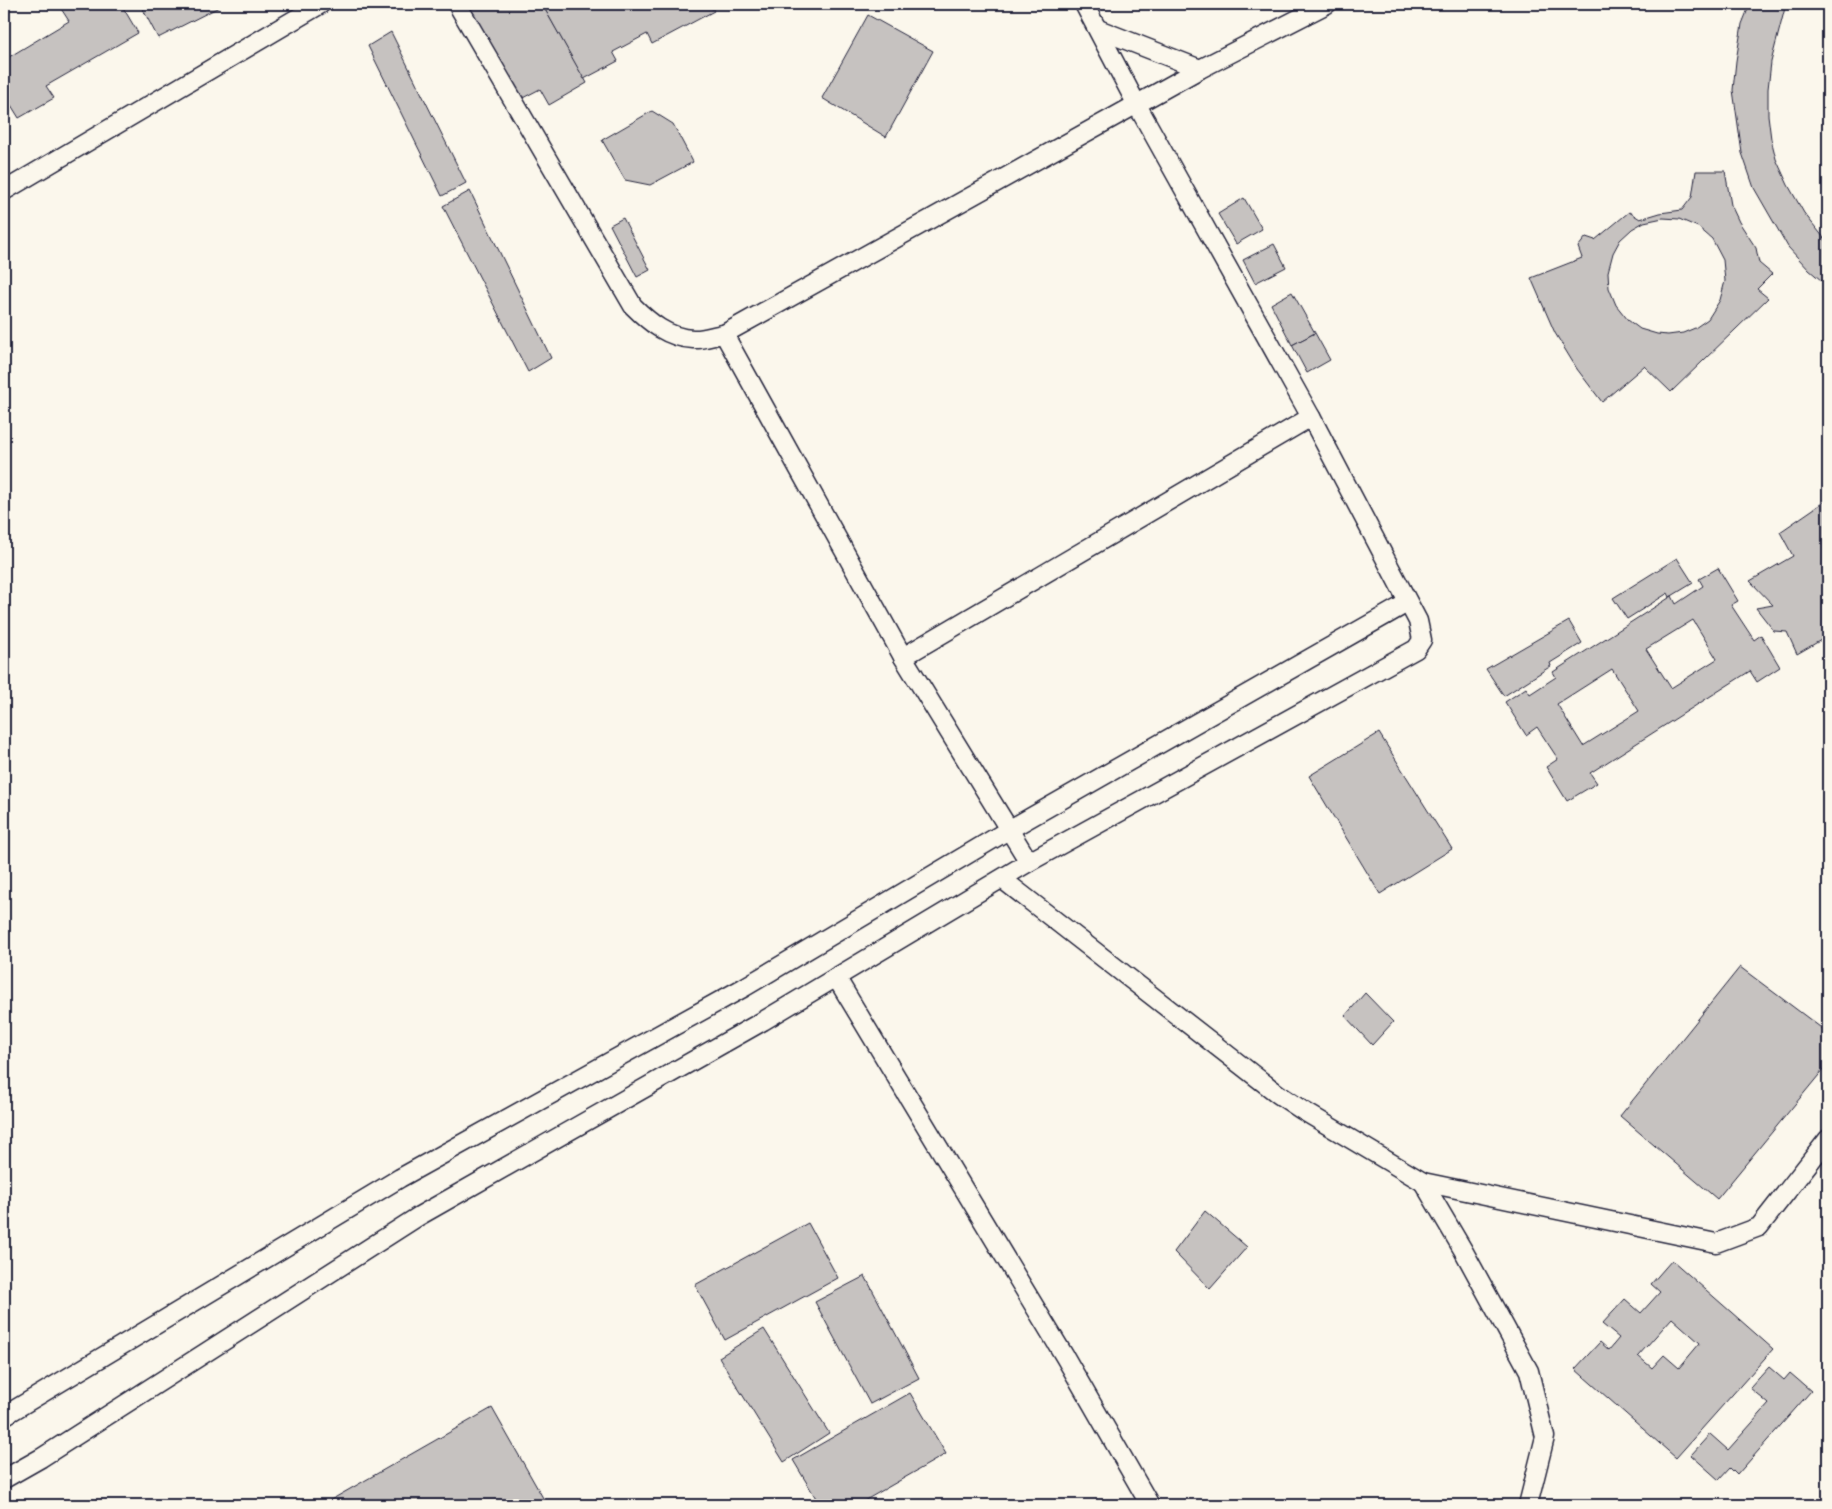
<svg xmlns="http://www.w3.org/2000/svg" width="1832" height="1509" font-family="'Architects Daughter',sans-serif">
<rect width="100%" height="100%" fill="#fbf7ec"/>
<filter id="ink" filterUnits="userSpaceOnUse"><feTurbulence type="fractalNoise" baseFrequency=".02" numOctaves="2"/><feDisplacementMap in="SourceGraphic" scale="10" xChannelSelector="R" yChannelSelector="G"/><feConvolveMatrix kernelMatrix="1 2 1 2 8 2 1 2 1" color-interpolation-filters="sRGB"/></filter>
<g filter="url(#ink)">
<g fill="#c6c2c0" stroke="#22223b" fill-rule="evenodd">
<polygon points="58,4 121,4 138,33 46,86 54,98 19,118 11,105 4,109 4,60 69,21"/>
<polygon points="140,4 225,4 158,38"/>
<polygon points="461,4 542,4 587,83 549,105 540,89 517,101"/>
<polygon points="542,4 598,5 710,4 714,11 652,44 647,34 613,52 618,61 584,79"/>
<polygon points="1750,4 1786,4 1771,62 1768,89 1768,115 1771,139 1776,159 1788,185 1804,213 1828,243 1828,286 1809,270 1788,247 1754,188 1742,153 1733,90 1736,61 1742,24"/>
<polygon points="868,15 933,51 886,137 822,98"/>
<polygon points="391,32 466,183 442,196 368,46"/>
<polygon points="652,111 673,124 693,162 650,185 625,180 602,140"/>
<path d="M1696,171H1725L1731,205L1739,222L1756,248L1759,263L1772,274L1757,289L1768,298L1671,392L1644,366L1602,402L1577,369L1555,333L1531,278L1582,258L1578,247L1586,237L1595,240L1629,212L1640,219L1660,213L1682,210L1692,197ZM1663,218L1679,219L1698,227L1712,239L1723,260L1725,281L1720,300L1708,319L1695,328L1683,333L1668,335L1657,334L1640,329L1628,320L1616,305L1609,288L1608,272L1613,253L1620,240L1632,229L1644,222Z"/>
<polygon points="470,191 551,358 528,372 443,206"/>
<polygon points="1244,198 1262,229 1236,244 1218,214"/>
<polygon points="623,218 650,270 637,277 610,225"/>
<polygon points="1274,244 1286,267 1255,283 1243,260"/>
<polygon points="1292,292 1315,333 1292,345 1271,304"/>
<polygon points="1315,333 1330,360 1307,373 1292,345"/>
<polygon points="1828,499 1828,636 1797,654 1787,632 1774,631 1756,608 1773,605 1750,581 1793,556 1780,532"/>
<polygon points="1677,558 1693,583 1670,597 1668,593 1627,619 1613,598"/>
<path d="M1718,568L1738,601L1731,605L1754,640L1761,635L1780,667L1757,682L1750,671L1590,773L1597,783L1567,801L1546,767L1558,759L1537,727L1526,735L1505,702L1526,688L1530,694L1556,677L1553,672L1672,596L1676,604L1703,586L1699,579ZM1693,620L1717,659L1671,688L1646,649ZM1612,669L1639,711L1583,746L1557,704Z"/>
<polygon points="1569,621 1582,643 1550,663 1551,666 1504,696 1486,669"/>
<polygon points="1379,733 1452,849 1380,894 1309,776"/>
<polygon points="1740,967 1828,1033 1828,1064 1717,1199 1620,1116"/>
<polygon points="1365,993 1393,1022 1372,1045 1345,1016"/>
<polygon points="1205,1211 1247,1247 1210,1289 1174,1252"/>
<polygon points="808,1223 838,1278 725,1340 695,1285"/>
<path d="M1672,1260L1773,1349L1676,1458L1575,1369L1600,1342L1609,1350L1619,1338L1602,1324L1625,1299L1641,1313L1660,1292L1651,1284ZM1672,1318L1700,1343L1679,1368L1664,1355L1652,1368L1638,1356Z"/>
<polygon points="865,1276 919,1378 870,1404 815,1302"/>
<polygon points="764,1329 829,1433 784,1462 719,1357"/>
<polygon points="1769,1367 1784,1380 1790,1373 1811,1391 1737,1475 1730,1468 1719,1480 1691,1455 1710,1434 1728,1450 1769,1404 1750,1388"/>
<polygon points="910,1393 946,1454 857,1505 820,1505 793,1460"/>
<polygon points="492,1408 547,1505 322,1505"/>
</g>
<g fill="none" stroke-linecap="round" stroke-linejoin="round">
<defs>
<g id="service">
<path d="M457,4L633,306C649,322 668,338 693,339C703,340 714,335 724,334L1200,69L1327,4"/>
<polyline points="1098,29 1200,69"/>
<polyline points="4,191 321,4"/>
<polyline points="724,334 903,657 1029,862"/>
<polyline points="903,657 1311,417"/>
<polyline points="1002,879 1278,1094 1302,1110 1423,1182 1716,1243 1759,1227 1828,1139"/>
<polyline points="836,977 1065,1357 1150,1505"/>
<polyline points="1423,1182 1463,1250 1529,1371 1545,1437 1528,1505"/>
<polyline points="4,1416 400,1178 743,988 1010,829 1407,603"/>
<polyline points="4,1479 41,1458 419,1216 763,1021 1029,862 1416,649 1422,640 1418,621 1311,417 1137,105 1084,4"/>
</g>
</defs>
<use href="#service" stroke="#22223b" stroke-width="21"/>
<use href="#service" stroke="#fbf7ec" stroke-width="18"/>
</g>
</g>
<rect width="1832" height="1509" fill="none" stroke="#fbf7ec" stroke-width="20"/>
<rect x="10" y="10" width="1812" height="1489" fill="none" stroke="#22223b" stroke-width="2" filter="url(#ink)"/>
</svg>
